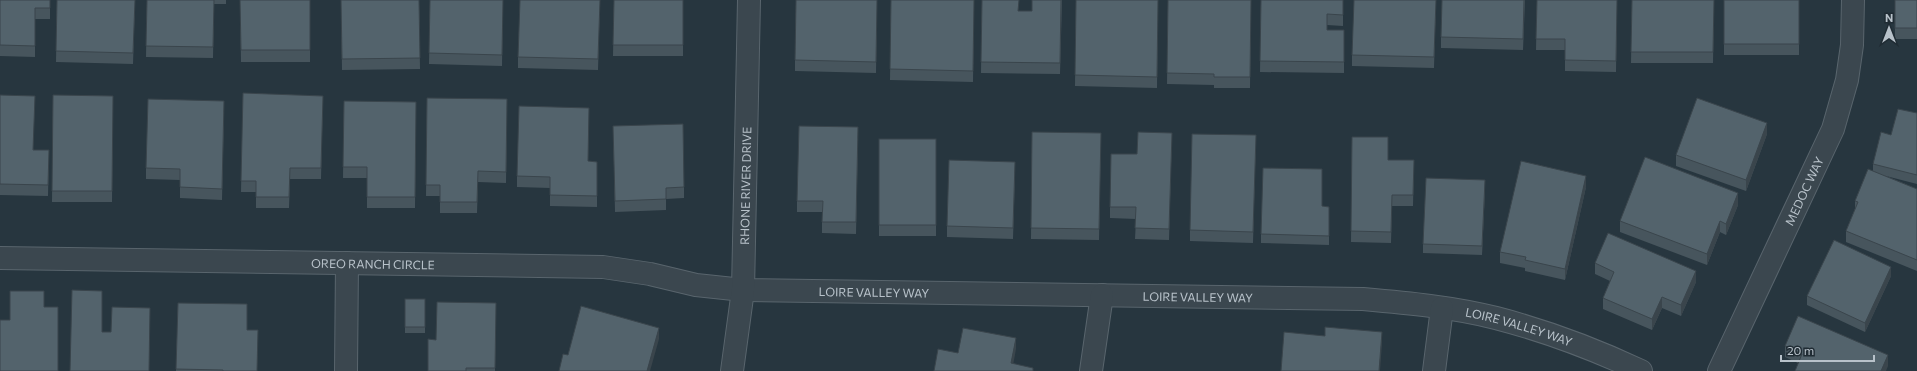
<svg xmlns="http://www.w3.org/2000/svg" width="1917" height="371" font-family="Commissioner,sans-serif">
<rect width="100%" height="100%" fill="#27363f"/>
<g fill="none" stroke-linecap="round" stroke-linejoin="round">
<defs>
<g id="minor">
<path id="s1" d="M0,258L603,267L650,274L696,285L743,290L1363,299C1408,303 1452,307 1496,318C1546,331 1594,349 1641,371"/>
<polyline points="346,371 347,263"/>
<path id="s2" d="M732,371L743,290L749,0"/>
<polyline points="1091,371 1102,295"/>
<polyline points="1434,371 1442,308"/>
<path id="s3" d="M1719,371L1833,129L1847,80L1852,45L1853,0"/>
</g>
</defs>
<use href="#minor" stroke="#59656d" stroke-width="24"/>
<use href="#minor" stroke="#3b474f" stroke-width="22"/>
</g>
<g fill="#47555d">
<polygon points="0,0 50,0 50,19 35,19 35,57 0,56"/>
<polygon points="57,0 135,0 133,64 56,62"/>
<polygon points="147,0 226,0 226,4 214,4 213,58 146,57"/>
<polygon points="240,0 310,0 310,62 241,62"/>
<polygon points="341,0 419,0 420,69 342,70"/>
<polygon points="430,0 503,0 502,66 429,64"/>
<polygon points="600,0 598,70 518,68 518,57"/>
<polygon points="614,0 683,0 683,56 613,56"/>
<polygon points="877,0 876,73 795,71 795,60"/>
<polygon points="891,0 974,0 973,82 890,80"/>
<polygon points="982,0 1019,11 1032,11 1062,0 1060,74 981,73"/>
<polygon points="1076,0 1158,0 1157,88 1075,86"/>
<polygon points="1168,0 1251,0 1250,88 1214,88 1214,85 1167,84"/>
<polygon points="1261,0 1343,0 1343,26 1327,25 1327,30 1344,30 1344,73 1260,72"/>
<polygon points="1436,0 1434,68 1352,66 1352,55"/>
<polygon points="1525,0 1523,50 1441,48 1441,37"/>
<polygon points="1537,0 1617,0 1616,72 1565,71 1565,50 1536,50"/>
<polygon points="1632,0 1714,0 1713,63 1631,63"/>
<rect x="1724" y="0" width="75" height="55"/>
<rect x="1895" y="0" width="22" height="39"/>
<polygon points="243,93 323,96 321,179 290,179 289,208 256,208 256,192 241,192"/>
<polygon points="0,95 34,150 49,150 48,196 0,195"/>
<polygon points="53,95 113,96 112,202 52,202"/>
<polygon points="427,98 507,110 506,183 478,182 477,213 440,213 440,196 426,196"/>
<polygon points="344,101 416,102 415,208 367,208 367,178 343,178"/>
<polygon points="224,112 222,200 180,198 180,180 146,179 146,168"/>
<polygon points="1917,113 1917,184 1886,176 1917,189 1917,271 1846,242 1846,231 1855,209 1855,201 1873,171 1873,164 1891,135"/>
<polygon points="613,126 684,187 684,198 666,199 666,210 615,212"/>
<polygon points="1032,132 1101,133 1099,240 1031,239"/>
<polygon points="1172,133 1169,240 1135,239 1136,219 1110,218 1110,207 1137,154"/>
<polygon points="1767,134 1746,191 1676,166 1676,155"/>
<polygon points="1256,135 1253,243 1190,241 1190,230"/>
<polygon points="1352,137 1388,160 1414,160 1413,206 1392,206 1391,243 1351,242"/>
<polygon points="858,138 856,234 822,233 822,212 797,212 797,201"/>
<rect x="879" y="139" width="57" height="97"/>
<polygon points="588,161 597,162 597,207 550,206 550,188 517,187 517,176"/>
<polygon points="1015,173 1013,239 947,237 947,226"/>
<polygon points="1586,187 1565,280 1525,271 1525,268 1500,263 1500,252"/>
<polygon points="1485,189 1482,255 1423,253 1423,244"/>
<polygon points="1738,205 1726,235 1720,232 1707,265 1620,232 1620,221"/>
<polygon points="1322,206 1329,207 1329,245 1261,243 1261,234"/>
<polygon points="1595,263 1696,282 1681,316 1662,308 1652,330 1603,309 1603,298 1610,281 1595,274"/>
<polygon points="1891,276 1865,332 1807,305 1807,296"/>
<rect x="405" y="299" width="20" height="34"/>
<polygon points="178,303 257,371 176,371"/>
<polygon points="496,303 495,371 428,371 436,340"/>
<polygon points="1785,346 1888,366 1798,363 1785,357"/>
</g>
<g fill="#3a454c">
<polygon points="1767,123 1767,134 1746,191 1746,180"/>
<polygon points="1586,176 1586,187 1565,280 1565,269"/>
<polygon points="1485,180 1485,189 1482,255 1482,246"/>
<polygon points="1738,193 1738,205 1726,235 1726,224"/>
<polygon points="1720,221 1720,232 1707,265 1707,254"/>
<polygon points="1891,267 1891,276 1865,332 1865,323"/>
<polygon points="1696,271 1696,282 1681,316 1681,305"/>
<polygon points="1662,297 1662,308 1652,330 1652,319"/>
<polygon points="659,328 659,339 650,371 647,371"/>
<polygon points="1382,332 1382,343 1380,371 1379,371"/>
<polygon points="1016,338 1016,349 1012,371 1011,363"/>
<polygon points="1888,355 1888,366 1886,371 1881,371"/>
</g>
<g fill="#53636c" stroke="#3a454c">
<polygon points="0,0 50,0 50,8 35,8 35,46 0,45"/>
<polygon points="57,0 135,0 133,53 56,51"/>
<polygon points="147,0 214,0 213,47 146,46"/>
<polygon points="240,0 310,0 310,50 241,50"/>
<polygon points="341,0 419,0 420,58 342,59"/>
<polygon points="430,0 503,0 502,55 429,53"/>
<polygon points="520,0 600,0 598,59 518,57"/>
<polygon points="614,0 683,0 683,45 613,45"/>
<polygon points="796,0 877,0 876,62 795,60"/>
<polygon points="891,0 974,0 973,71 890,69"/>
<polygon points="982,0 1019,0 1018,11 1032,11 1032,0 1061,0 1060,63 981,62"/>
<polygon points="1076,0 1158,0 1157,77 1075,75"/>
<polygon points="1168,0 1251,0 1250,77 1214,77 1214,74 1167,73"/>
<polygon points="1261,0 1343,0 1343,15 1327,14 1327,30 1344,30 1344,62 1260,61"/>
<polygon points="1354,0 1436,0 1434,57 1352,55"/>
<polygon points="1442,0 1524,0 1523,39 1441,37"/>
<polygon points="1537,0 1617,0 1616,61 1565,60 1565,39 1536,39"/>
<polygon points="1632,0 1714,0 1713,52 1631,52"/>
<rect x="1724" y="0" width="75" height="44"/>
<rect x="1895" y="0" width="22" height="28"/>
<polygon points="243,93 323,96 321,168 290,168 289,197 256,197 256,181 241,181"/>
<polygon points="0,95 35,96 33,150 49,150 48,185 0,184"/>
<polygon points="53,95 113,96 112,191 52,191"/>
<polygon points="427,98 507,99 506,172 478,171 477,202 440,202 440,185 426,185"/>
<polygon points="1697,98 1767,123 1746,180 1676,155"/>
<polygon points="148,99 224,101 222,189 180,187 180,169 146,168"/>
<polygon points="344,101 416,102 415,197 367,197 367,167 343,167"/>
<polygon points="519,106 589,108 588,161 597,162 597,196 550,195 550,177 517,176"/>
<polygon points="1898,109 1917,113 1917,175 1873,164 1881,132 1891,135"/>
<polygon points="683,124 684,187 666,188 666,199 615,201 613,126"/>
<polygon points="799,126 858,127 856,222 822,222 823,201 797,201"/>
<polygon points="1032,132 1101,133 1099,229 1031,228"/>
<polygon points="1138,132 1172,133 1169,229 1135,228 1136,207 1110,207 1111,154 1137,154"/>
<polygon points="1192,134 1256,135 1253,232 1190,230"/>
<polygon points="1352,137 1388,137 1388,160 1414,160 1413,195 1392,195 1391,232 1351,231"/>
<rect x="879" y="139" width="57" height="86"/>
<polygon points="1645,157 1738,193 1726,224 1720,221 1707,254 1620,221"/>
<polygon points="949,160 1015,162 1013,228 947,226"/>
<polygon points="1521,161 1586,176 1565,269 1525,260 1526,257 1500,252"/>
<polygon points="1263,168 1322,169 1322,206 1329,207 1329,236 1261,234"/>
<polygon points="1868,169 1917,189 1917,260 1846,231 1858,202 1855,201"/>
<polygon points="1426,178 1485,180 1482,246 1423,244"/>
<polygon points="1608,233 1696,271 1681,305 1662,297 1652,319 1603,298 1614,272 1595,263"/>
<polygon points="1834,240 1891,267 1865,323 1807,296"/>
<polygon points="72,290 102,291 102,332 111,332 112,307 150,308 149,371 70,371"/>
<polygon points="10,291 44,291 44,307 58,307 58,371 0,371 0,320 10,320"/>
<rect x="405" y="299" width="20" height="28"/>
<polygon points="437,302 496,303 495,368 466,368 466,371 428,371 428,339 436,340"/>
<polygon points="178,303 247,304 247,330 258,330 257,371 223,371 223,370 176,369"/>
<polygon points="581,306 659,328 647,371 559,371 563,354 568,355"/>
<polygon points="1798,316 1888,355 1881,371 1795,371 1802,354 1785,346"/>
<polygon points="1325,327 1382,332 1379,371 1281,371 1284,332 1325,336"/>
<polygon points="963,328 1016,338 1011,363 1033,368 1033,371 934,371 938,349 958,353"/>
</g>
<g text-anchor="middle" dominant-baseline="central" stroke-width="3" stroke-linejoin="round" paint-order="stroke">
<g font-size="12" fill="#b8c2ca" stroke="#202c34">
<text stroke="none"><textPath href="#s2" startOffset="186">RHONE RIVER DRIVE</textPath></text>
<text stroke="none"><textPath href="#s3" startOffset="199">MEDOC WAY</textPath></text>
<text stroke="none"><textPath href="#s1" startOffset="373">OREO RANCH CIRCLE</textPath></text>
<text stroke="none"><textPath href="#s1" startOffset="876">LOIRE VALLEY WAY</textPath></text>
<text stroke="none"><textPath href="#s1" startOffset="1200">LOIRE VALLEY WAY</textPath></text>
<text stroke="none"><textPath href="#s1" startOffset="1524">LOIRE VALLEY WAY</textPath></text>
</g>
</g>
<g transform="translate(1889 28)" stroke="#202c34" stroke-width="3" paint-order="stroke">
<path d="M0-3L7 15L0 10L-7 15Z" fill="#b8c2ca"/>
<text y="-6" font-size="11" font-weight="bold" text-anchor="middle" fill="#b8c2ca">N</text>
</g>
<path d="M1781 355v6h93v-6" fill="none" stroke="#b8c2ca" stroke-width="2"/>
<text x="1787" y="355" font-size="12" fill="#b8c2ca" stroke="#202c34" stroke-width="3" paint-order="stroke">20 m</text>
</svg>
